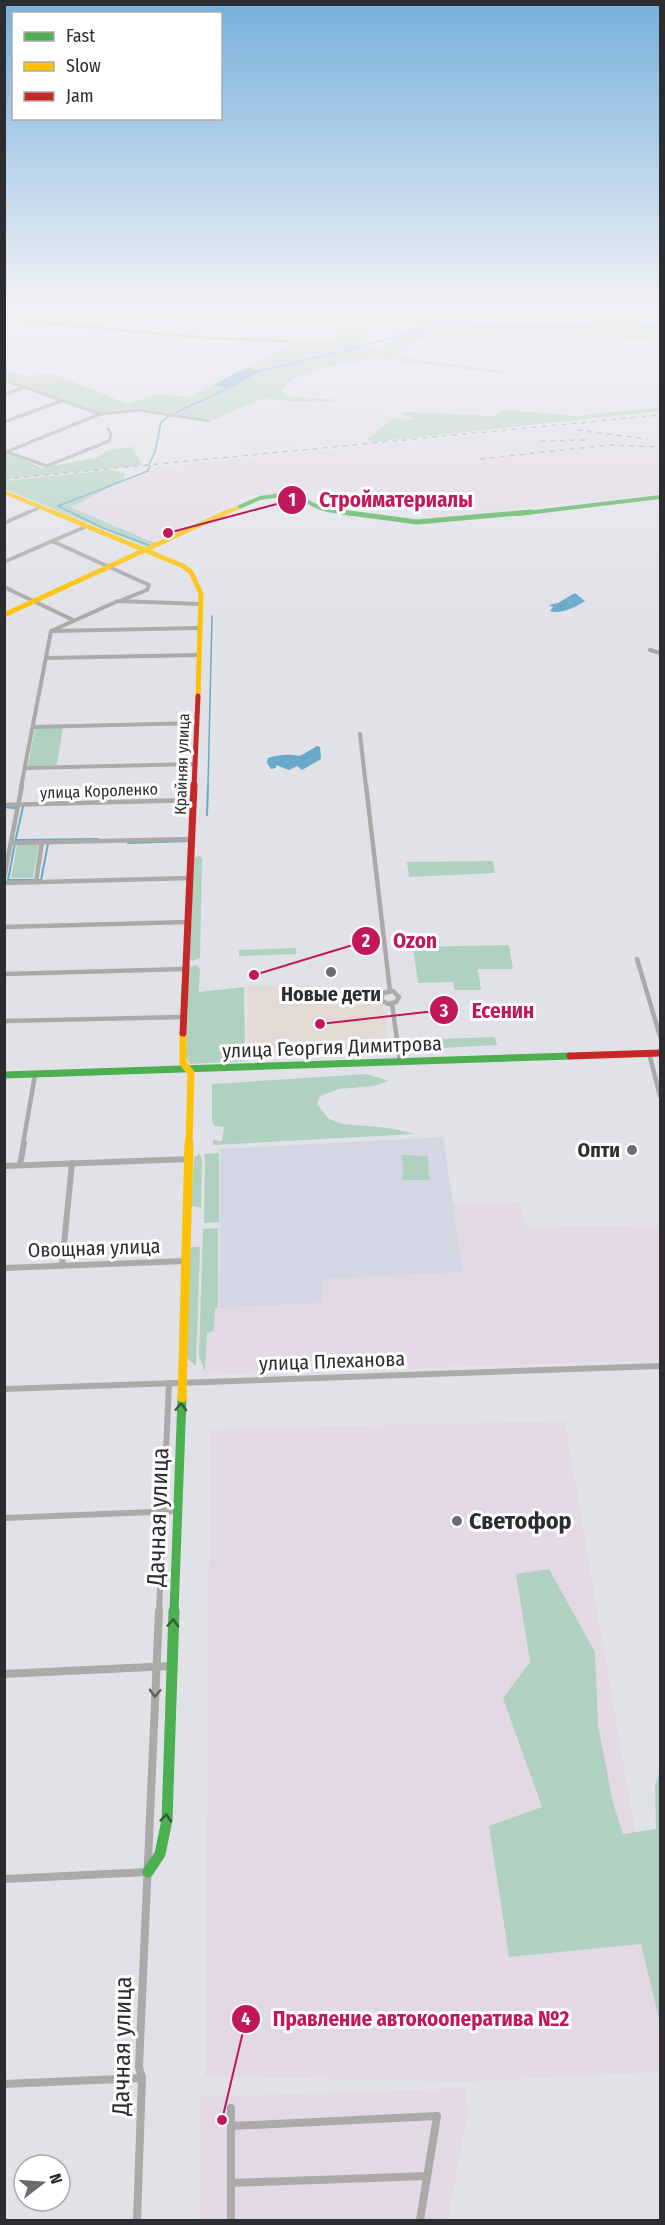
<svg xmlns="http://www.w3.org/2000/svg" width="665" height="2225" font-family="'Fira Sans Condensed',sans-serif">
<rect width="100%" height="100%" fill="#e1e2e8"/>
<polygon fill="#e4dad5" points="312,985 322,996 378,994 385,1009 389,1052 248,1056 247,986"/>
<g fill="#e2d9e5">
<polygon points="268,398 296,404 334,401 414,417 407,421 394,418 367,439 255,451 195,428"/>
<polygon points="554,428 594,430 660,442 660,494 590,502 585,500 439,519 404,509 386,494 345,492 339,486 246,497 153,541 72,506 158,467"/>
<polygon points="519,1202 526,1227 660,1225 660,1360 206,1375 207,1333 214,1332 215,1308 322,1303 322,1279 463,1272 454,1205"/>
<polygon points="565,1421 660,1977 660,2072 462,2082 205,2076 210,1429"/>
<polygon points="466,2088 468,2112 448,2220 199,2220 200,2097"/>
</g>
<polygon fill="#d3d7e3" points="443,1137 463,1272 323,1279 322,1303 219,1308 220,1149"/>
<g fill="#b0d1bf" fill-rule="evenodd">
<path d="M643,305H660V343L552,330L429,338L417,342L394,356L503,371L506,374L374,358L318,369L290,381L282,391C295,403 322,395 338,401L293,402L264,398L213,420L140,408L119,409L101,413L5,379L4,370L27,376L51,373L128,404L156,394L190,397L298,339L333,340L353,321L371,335L357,345L382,349L402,331L416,326L419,320L472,319L474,316L498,315L551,319L550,321L556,322L557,320L632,321L643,316ZM250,368L259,372C245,379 232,392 217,384L230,376Z"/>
<polygon points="660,407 660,411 373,442 367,439 394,418 407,421 413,418 401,414 403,412 493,416 503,410 577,416"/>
<polygon points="132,447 142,465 5,479 6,452 42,468 98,457 107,450"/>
<polygon points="111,470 125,473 124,480 71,507 155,543 147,547 5,489 4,481"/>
<polygon points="63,727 57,765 28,766 35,728"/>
<polygon points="39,844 33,878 11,878 17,845"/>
<polygon points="200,856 202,859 200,958 192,961 190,959 191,923 195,923 191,922 193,879 196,879 193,878 194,858"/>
<polygon points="493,861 495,873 409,877 407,862"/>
<polygon points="509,945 513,969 478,969 481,990 455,990 453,982 418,983 413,947"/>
<polygon points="296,948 296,954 239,956 239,950"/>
<polygon points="196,965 200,968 199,992 244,987 245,1061 190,1064 186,1058 189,967"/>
<polygon points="495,1037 497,1045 442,1048 441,1039"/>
<polygon points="367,1074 389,1081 373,1086 339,1089 320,1096 317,1104 329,1119 342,1124 389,1128 415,1134 213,1145 213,1140 222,1141 224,1127 214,1126 212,1120 212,1084"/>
<polygon points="219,1153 219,1222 204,1223 205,1157 203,1154"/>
<polygon points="200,1154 202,1160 201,1208 191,1206 194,1157"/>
<polygon points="402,1155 428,1156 429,1180 403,1180"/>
<polygon points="218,1228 218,1308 215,1308 214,1331 207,1333 205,1372 199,1356 203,1229"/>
<polygon points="193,1247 200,1247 196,1366 186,1357 190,1248"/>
<polygon points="549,1569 595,1652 598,1725 613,1803 623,1834 656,1829 655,1786 660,1770 660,2023 641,1944 509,1957 489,1826 542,1807 503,1698 530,1662 516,1574"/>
</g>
<g fill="#69a9c9">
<polygon points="250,368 260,372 229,389 215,385 230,376"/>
<path d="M575,593L585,601C576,607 560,615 550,611L553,607L549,605L558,603Z"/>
<path d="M317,746L320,747L321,759L302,770L297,766L289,770L276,765V768L271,769L267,763L268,758C280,754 289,754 300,756Z"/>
</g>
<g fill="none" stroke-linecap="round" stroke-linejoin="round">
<g stroke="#69a9c9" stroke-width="1.5">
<polyline points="639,327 660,327"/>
<polyline points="344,351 428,328 592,327"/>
<polyline points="257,372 338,352"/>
<polyline points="175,413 226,389"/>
<polyline points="149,464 155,452 161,422 168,417"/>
<polyline points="150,466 148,471 58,506 103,528 151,546"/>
<polyline points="208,787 212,616"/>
</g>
<g stroke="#69a9c9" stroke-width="2">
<polyline points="4,807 15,808"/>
<polyline points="207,815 208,785"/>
<polyline points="17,840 98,839"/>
<polyline points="15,842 23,807"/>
<polyline points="15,843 8,880 36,880"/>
<polyline points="128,843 188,841"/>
<polyline points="37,880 41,880 48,844"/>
</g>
<g stroke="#abaaa9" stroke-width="3">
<polyline points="4,319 206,338 290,341"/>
<polyline points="4,380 100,414 139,410 209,421"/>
<polyline points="4,395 24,387"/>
<polyline points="4,422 61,401"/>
<polyline points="4,451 47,466 109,441 111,434 108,429"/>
<polyline points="6,452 100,414"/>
<polyline points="25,514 41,507"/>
</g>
<g stroke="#abaaa9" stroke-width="4">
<polyline points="4,523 29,512"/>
<polyline points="52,541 149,585 147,590 122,600"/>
<polyline points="4,562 87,526"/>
<polyline points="4,587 73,620"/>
<polyline points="52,631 200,628"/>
<polyline points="650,650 660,653"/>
<polyline points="46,658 199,655"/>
<polyline points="33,727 197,723"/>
<polyline points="360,734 366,787"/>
<polyline points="25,768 196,764"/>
<polyline points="21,787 51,631 118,601 201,604"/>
</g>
<g stroke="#abaaa9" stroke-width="4.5">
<polyline points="366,785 390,991"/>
<polyline points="4,805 195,800"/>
<polyline points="11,843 192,839"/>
<polyline points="4,878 22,785"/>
<polyline points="36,882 42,842"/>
<polyline points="4,883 190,878"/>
<polyline points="4,927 188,922"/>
<polyline points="637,959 660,1036"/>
<polyline points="4,974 186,969"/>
<polygon points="393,991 399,997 396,1002 388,1004 381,1000 383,993"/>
<polyline points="392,1004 400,1062"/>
<polyline points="4,1021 183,1017"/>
<polyline points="649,1053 660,1096"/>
<polyline points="23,1144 35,1075"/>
</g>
<g stroke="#abaaa9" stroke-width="6">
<polyline points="20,1165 24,1143"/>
<polyline points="4,1166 190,1159"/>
<polyline points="62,1265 72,1163"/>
<polyline points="4,1268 185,1261"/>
<polyline points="4,1389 660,1366"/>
<polyline points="4,1518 178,1511"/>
<polyline points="159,1612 169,1383"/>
</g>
<g stroke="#abaaa9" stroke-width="8">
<polyline points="4,1674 171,1666"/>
<polyline points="4,1879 148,1872"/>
<polyline points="4,2084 142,2078"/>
<polyline points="231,2108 231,2220"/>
<polyline points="231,2126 437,2116 420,2220"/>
<polyline points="231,2183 427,2176"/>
<polyline points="137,2220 142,2078 139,2067 159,1611"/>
</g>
<g stroke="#4caf50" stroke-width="4">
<polyline points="4,318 18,305"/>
<path d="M237,508L260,498L296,493C316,510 329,511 354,514"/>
<polyline points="518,514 660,497"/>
</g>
<polyline stroke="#4caf50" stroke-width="5" points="342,512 417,522 531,512"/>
<polyline stroke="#4caf50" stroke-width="7" points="4,1075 570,1056"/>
<polyline stroke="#4caf50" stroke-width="9" points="174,1612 182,1398"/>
<polyline stroke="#4caf50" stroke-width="11" points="148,1872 160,1854 167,1820 174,1611"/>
<g stroke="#ffc107" stroke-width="4">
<polyline points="4,492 57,514"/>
<polyline points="224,514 237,508"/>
</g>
<g stroke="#ffc107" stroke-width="5">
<polyline points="53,512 183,566 191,572 201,594 198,696"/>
<polyline points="4,615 227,512"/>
</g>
<polyline stroke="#ffc107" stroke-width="7" points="183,1033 183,1063 191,1073 189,1144"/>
<polyline stroke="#ffc107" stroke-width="9" points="182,1398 189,1143"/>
<polyline stroke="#c62828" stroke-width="5" points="194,787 198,696"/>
<g stroke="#c62828" stroke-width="7">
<polyline points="183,1033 194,785"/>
<polyline points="570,1056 660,1053"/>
</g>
<g stroke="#aaaaac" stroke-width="1.5" stroke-dasharray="5 5" stroke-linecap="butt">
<polyline points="577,430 648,439"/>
<polyline points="540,441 586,440"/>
<polyline points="480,459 609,445 660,447"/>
<polyline points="4,479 660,415"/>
</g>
</g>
<defs><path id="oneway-chevron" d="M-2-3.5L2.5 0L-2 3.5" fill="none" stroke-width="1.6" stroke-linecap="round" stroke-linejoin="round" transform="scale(1.5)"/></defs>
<g stroke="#375a3c">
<use href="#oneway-chevron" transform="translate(181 1407) rotate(-88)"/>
<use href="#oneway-chevron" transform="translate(173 1623) rotate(-87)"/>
<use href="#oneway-chevron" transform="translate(166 1818) rotate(-85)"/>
</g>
<use stroke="#5f5f61" href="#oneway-chevron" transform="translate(155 1693) rotate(92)"/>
<linearGradient id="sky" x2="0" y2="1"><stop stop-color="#75b0dc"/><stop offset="0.5" stop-color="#f2f2f5"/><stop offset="1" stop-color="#f2f2f5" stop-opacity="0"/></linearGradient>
<rect width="665" height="616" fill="url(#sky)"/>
<g fill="#6b6c71" stroke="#fff" stroke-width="2">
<circle cx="331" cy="972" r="6"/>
<circle cx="632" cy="1150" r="6"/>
<circle cx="457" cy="1521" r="6"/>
</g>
<g text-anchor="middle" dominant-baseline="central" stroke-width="6" stroke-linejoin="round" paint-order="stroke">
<g font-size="16" fill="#2c2d31" stroke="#fff">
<text transform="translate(182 764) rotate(-88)">Крайняя улица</text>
<text transform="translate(99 791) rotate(-2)">улица Короленко</text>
</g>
<g font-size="20" font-weight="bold" fill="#2c2d31" stroke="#fff">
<text x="331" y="994">Новые дети</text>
<text x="620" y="1150" text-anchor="end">Опти</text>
</g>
<g font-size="20" fill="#2c2d31" stroke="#fff">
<text transform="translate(332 1047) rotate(-2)">улица Георгия Димитрова</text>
<text transform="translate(94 1248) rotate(-2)">Овощная улица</text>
<text transform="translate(332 1361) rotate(-2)">улица Плеханова</text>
</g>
<g font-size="24" fill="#2c2d31" stroke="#fff">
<text transform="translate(158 1517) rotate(-88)">Дачная улица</text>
<text transform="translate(122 2046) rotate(-89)">Дачная улица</text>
</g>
<g font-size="24" font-weight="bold" fill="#2c2d31" stroke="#fff" text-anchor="start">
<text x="469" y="1521">Светофор</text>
</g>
</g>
<path fill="none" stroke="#c2185b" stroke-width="2" d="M168 533L292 500M254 975L366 941M320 1024L444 1010M222 2120L246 2019"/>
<g fill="#c2185b" stroke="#fff" stroke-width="2">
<circle cx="168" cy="533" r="6"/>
<circle cx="254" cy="975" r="6"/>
<circle cx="320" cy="1024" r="6"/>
<circle cx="222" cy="2120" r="6"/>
<circle cx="292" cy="500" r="15"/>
<circle cx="366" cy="941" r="15"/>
<circle cx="444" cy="1010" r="15"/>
<circle cx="246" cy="2019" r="15"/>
</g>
<g font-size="18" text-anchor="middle" font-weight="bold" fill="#fff">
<text x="292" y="506">1</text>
<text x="366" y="947">2</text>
<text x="444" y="1017">3</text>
<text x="246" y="2025">4</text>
</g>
<g font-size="21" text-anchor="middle" font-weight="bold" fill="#c2185b" stroke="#fff" stroke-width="6" stroke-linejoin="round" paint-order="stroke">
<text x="396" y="507">Стройматериалы</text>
<text x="415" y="948">Ozon</text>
<text x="503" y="1018">Есенин</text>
<text x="421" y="2026">Правление автокооператива №2</text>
</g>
<rect width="665" height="2225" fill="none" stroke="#2c2d31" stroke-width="12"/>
<rect x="12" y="12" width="210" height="108" fill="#ffffff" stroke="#ababad" stroke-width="1.5"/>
<rect x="24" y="32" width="30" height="9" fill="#4caf50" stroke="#ababad" stroke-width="1.5"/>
<text x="66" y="42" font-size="18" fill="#2c2d31">Fast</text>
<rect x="24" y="62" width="30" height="9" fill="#ffc107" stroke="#ababad" stroke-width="1.5"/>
<text x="66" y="72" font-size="18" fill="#2c2d31">Slow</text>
<rect x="24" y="92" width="30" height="9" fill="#c62828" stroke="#ababad" stroke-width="1.5"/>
<text x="66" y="102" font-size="18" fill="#2c2d31">Jam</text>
<g transform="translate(42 2183) rotate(73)"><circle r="28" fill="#ffffff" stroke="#ababad" stroke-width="1.5"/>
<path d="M0-4.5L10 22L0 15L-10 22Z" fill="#6b6c71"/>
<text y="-9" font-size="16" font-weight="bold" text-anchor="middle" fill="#2c2d31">N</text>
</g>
</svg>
